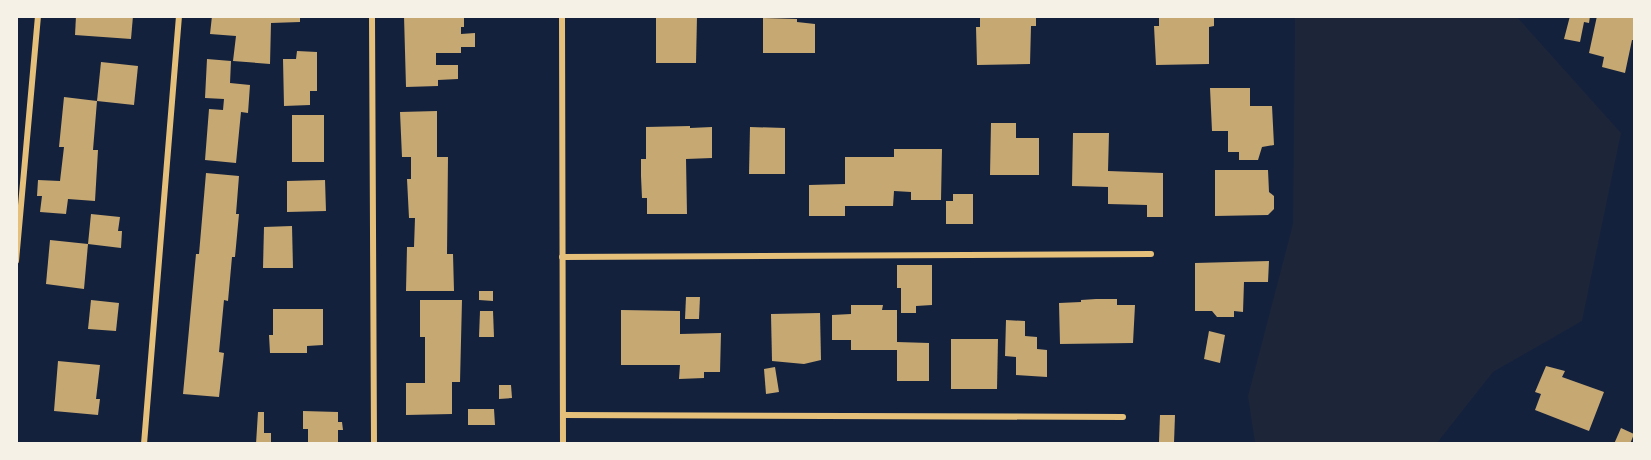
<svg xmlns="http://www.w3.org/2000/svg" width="1651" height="460" font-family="'Zilla Slab',serif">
<rect width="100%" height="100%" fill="#14213d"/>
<polygon fill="#1d2539" points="1295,17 1517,17 1621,133 1582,321 1493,372 1437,443 1255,443 1248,396 1293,224"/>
<g fill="#c6a872">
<polygon points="76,16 133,16 131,39 75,35"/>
<polygon points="212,16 300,16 300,22 271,23 270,64 233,61 236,36 210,34"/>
<polygon points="404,16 464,16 464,27 461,27 461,34 475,33 475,47 461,47 461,53 436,53 436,65 458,65 458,79 438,80 438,86 406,87"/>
<polygon points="656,16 697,16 696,63 656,63"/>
<polygon points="980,16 1036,16 1036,26 1031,26 1030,64 977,65 976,27 980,27"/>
<polygon points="1159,16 1214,16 1214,26 1209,27 1209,64 1156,65 1154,26 1159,26"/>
<polygon points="1570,16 1590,16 1589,23 1584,22 1580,42 1564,39"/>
<polygon points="1597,16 1634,16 1634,40 1632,40 1625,73 1602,67 1604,57 1589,53"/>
<polygon points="763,18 797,19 797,22 815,24 815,53 763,53"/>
<polygon points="297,51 317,52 317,91 310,91 310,105 284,106 283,59 296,59"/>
<polygon points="207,59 231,61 230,83 250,85 248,113 241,112 236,163 205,160 209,109 223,110 224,99 205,98"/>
<polygon points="101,62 138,66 134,105 97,101"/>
<polygon points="1210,88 1250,88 1250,106 1272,106 1274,145 1262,147 1258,160 1239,160 1239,152 1228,152 1228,131 1212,131"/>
<polygon points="64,97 97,101 93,150 98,150 95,201 68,199 66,214 40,212 42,196 37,196 38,180 60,181 64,147 59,147"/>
<polygon points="437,111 437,157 448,157 447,254 453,254 454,291 406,291 407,247 414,247 415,218 409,218 407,179 411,179 411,157 402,157 400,112"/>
<rect x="292" y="115" width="32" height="47"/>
<polygon points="991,123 1016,123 1016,138 1039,138 1039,175 990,175"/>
<polygon points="690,126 690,128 712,127 712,158 686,159 687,214 647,214 647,198 642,198 641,176 641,159 646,159 646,127"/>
<polygon points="750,127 785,128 785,174 749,174"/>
<polygon points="1073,133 1109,133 1108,171 1163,173 1163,217 1147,217 1147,205 1108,204 1108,187 1072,186"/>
<polygon points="894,149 942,149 941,200 911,200 911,192 894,191 893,206 845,206 845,216 809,216 809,185 845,184 845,157 894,157"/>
<polygon points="1215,170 1268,170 1269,192 1274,196 1274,209 1268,215 1215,216"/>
<polygon points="206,173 239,176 236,214 239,214 235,257 232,257 228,301 224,300 219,352 224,353 219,397 183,394 196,254 199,254"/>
<polygon points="325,180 326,211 287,212 287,181"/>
<polygon points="953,194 973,194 973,224 946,224 946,201 953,201"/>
<polygon points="91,214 120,217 118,231 122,231 121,248 88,244"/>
<polygon points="292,226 293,268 263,268 264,227"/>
<polygon points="50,240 88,244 84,289 46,284"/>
<polygon points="1269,261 1268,282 1244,282 1243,312 1234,311 1234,317 1217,317 1212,311 1195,311 1195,263"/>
<polygon points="897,265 932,265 932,305 916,306 916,313 901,313 901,288 897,288"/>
<polygon points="479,291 493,291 493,301 479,300"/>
<polygon points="686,297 700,297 699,319 685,319"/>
<polygon points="1096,299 1117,299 1117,305 1135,305 1133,343 1060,344 1059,303 1081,302 1081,300"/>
<polygon points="91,300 119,303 116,331 88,329"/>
<polygon points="420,300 462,300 460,382 452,382 452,414 406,415 406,383 425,383 425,337 420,337"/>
<polygon points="851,305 883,305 882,310 897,310 897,342 929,343 929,381 897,381 897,350 851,350 851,340 832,340 832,315 851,314"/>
<polygon points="273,309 323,309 323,345 307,346 307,353 270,353 269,335 273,335"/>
<polygon points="621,310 680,311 680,334 721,333 720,372 704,372 704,378 679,379 680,365 621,365"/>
<polygon points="480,311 493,311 494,337 479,337"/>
<polygon points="820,313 821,360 804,364 772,361 771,314"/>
<polygon points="1006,320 1025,321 1025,336 1037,337 1037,349 1047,350 1047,377 1016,375 1016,357 1005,356"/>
<polygon points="1209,331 1225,335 1220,363 1204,359"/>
<polygon points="951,339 998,339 997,389 951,389"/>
<polygon points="58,361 100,365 96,399 100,399 98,415 54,411"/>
<polygon points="1546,366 1565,371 1562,377 1604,392 1589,431 1535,410 1541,394 1535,392"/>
<polygon points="775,367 779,392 766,394 764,369"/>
<polygon points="499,385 511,385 512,398 499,399"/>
<polygon points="468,409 494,409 495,425 468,425"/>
<polygon points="303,411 338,412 338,422 342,422 343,430 338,430 338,443 308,443 308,429 303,429"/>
<polygon points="258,412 264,412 264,433 271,433 271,444 256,444"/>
<polygon points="1160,415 1175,415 1174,443 1159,442"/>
<polygon points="1621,428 1634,434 1630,444 1614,444"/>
</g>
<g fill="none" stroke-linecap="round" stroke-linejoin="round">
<g stroke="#e5c07b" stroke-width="6">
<polyline points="372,16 374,444"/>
<polyline points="562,16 563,444"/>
<polyline points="562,257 1151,254"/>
<polyline points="16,261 38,16"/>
<polyline points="563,415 1123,417"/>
<polyline points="144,444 179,16"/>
</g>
</g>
<rect width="1651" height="460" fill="none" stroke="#f6f1e7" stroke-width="36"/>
</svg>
